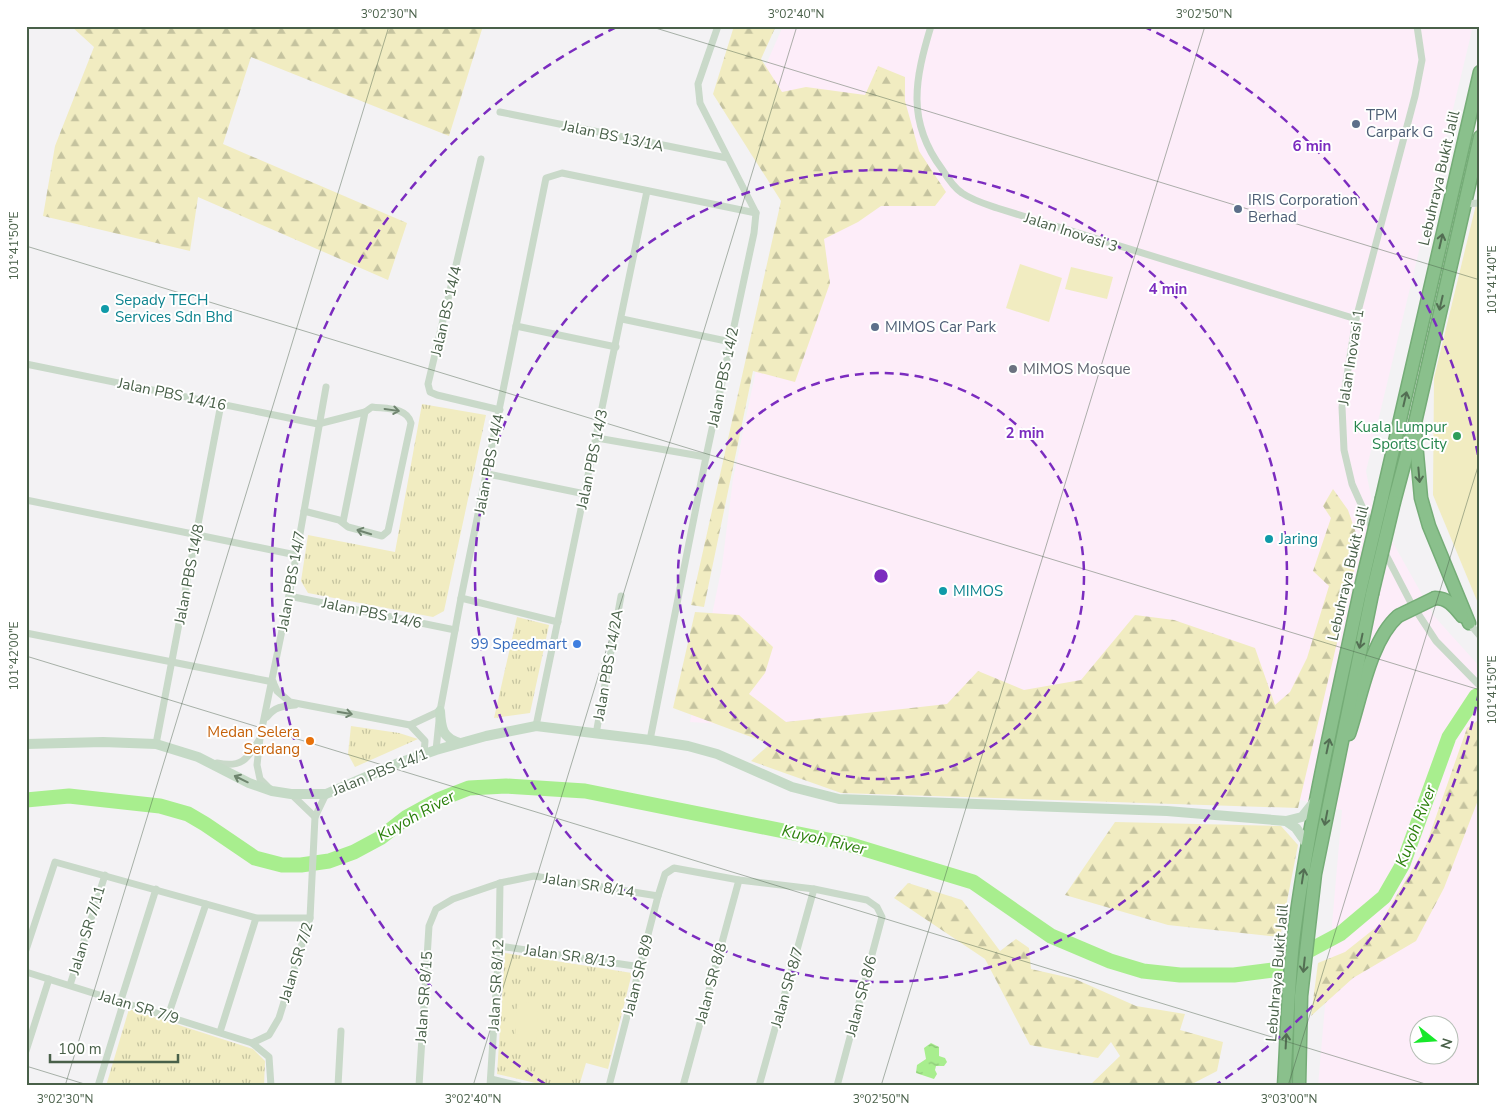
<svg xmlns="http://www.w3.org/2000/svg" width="1506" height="1112" font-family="'Nunito Sans',sans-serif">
<defs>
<pattern id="grass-tufts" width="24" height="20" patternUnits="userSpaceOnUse" patternTransform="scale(1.25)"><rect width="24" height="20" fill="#f1ecc1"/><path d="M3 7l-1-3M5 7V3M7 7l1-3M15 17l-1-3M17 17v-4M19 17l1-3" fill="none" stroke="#c5c39f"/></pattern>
<pattern id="forest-firs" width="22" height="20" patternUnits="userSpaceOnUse" patternTransform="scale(1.25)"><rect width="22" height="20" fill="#f1ecc1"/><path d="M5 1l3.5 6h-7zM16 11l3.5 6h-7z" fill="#c5c39f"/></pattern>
<pattern id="water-ripples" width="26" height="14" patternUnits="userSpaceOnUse" patternTransform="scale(1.25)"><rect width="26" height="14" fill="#a8ee8e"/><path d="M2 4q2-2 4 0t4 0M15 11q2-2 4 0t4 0" fill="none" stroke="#8bc476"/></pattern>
</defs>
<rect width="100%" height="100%" fill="#f3f2f4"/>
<path fill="#fdedf9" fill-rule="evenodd" d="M783,26H1473L1366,471L1373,507L1434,616L1480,667V1086H1318L1342,810L1276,794L863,732L690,722L722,566L733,479L791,204L746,110ZM1418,1024H1448V1054H1418Z"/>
<g fill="url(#grass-tufts)">
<polygon points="422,404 486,415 444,611 433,617 308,593 301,581 308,535 395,552"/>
<polygon points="517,617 549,625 530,713 494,718"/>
<polygon points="351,726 399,733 418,739 355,767 348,754"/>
<polygon points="505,953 632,973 608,1069 586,1063 579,1086 548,1086 497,1074"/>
<polygon points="129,1009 253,1049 265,1061 264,1086 106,1086"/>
</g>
<g fill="url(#forest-firs)">
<polygon points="71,26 483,26 449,136 251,57 223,144 407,223 388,280 198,197 190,251 43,216 55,146 94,47"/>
<polygon points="734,26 776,26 761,59 782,92 806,87 865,95 878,66 905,77 905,101 919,151 946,192 935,206 881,206 858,222 824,239 830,283 795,382 753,371 704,607 691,605 781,201 713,94"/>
<polygon points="1333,489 1348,510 1360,545 1298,808 841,793 751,761 770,744 673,708 695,612 739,615 773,647 765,673 749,694 786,722 947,704 978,671 1024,690 1081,680 1135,615 1174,620 1255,648 1275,705 1290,692 1307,658 1329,586 1313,571 1331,518 1323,506"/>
<polygon points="1480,719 1480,795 1444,888 1416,941 1353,978 1311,1016 1318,963 1345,952 1379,925 1425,848 1467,728"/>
<polygon points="1115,822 1281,826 1298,845 1280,937 1168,925 1065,895"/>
<polygon points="908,883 962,900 1000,951 1016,939 1029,948 1031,969 1075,979 1136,1006 1185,1014 1180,1030 1223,1042 1217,1071 1194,1083 1193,1086 1089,1086 1120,1056 1111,1042 1098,1058 1030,1045 985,959 894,898"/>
</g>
<g fill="#f1ecc1">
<polygon points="1480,188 1480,608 1433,495 1434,378"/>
<polygon points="1020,264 1062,278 1049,322 1006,308"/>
<polygon points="1071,267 1113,277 1107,299 1065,289"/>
<polygon points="517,1002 538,1003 536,1042 515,1041"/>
</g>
<polygon fill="url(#water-ripples)" points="931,1043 939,1047 939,1056 945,1058 947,1062 944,1066 936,1066 935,1070 937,1074 934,1079 916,1073 917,1065 926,1059 924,1048"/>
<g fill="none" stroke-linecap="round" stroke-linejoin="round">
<polyline stroke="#a8ee8e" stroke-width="15" points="26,800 69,796 160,806 188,814 205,824 255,858 282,865 301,865 329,861 354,852 380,838 407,817 438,800 469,788 506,786 585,791 848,844 973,882 1051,936 1110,961 1143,971 1180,975 1234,975 1273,970 1340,934 1384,897 1403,864 1449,737 1476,696 1480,695"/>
<defs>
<g id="highway">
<polyline points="1415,432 1421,498 1429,526 1469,623"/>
<polyline points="1382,498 1480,72"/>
<polyline points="1394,502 1414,427 1480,137"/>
<path d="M1435,598C1448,598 1454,606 1462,616"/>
<path d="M1349,734C1361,698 1370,641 1398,616"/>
<path d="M1284,1086C1287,1035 1288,984 1294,934C1309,819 1336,705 1360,591"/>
<polyline points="1299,1086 1301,996 1315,874 1372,594"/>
</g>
</defs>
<use href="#highway" stroke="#75ac77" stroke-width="15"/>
<g stroke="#c9d9c9" stroke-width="7">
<path d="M931,26C915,79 906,121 942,169C947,177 953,187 962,193C972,200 985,204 997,208L1356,319"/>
<polyline points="500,112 727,158"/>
<polyline points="481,159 428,384 430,392 437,395 500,410"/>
<polyline points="1463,204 1480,203"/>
<polyline points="622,319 731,342"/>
<polyline points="516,326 616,347"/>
<path d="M26,364L318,424L365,412L372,407C386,409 407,407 411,423L388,531L382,536L348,527L339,520L304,511"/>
<polyline points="597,438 706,457"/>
<polyline points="488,474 585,494"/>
<polyline points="26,500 296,555"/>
<polyline points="343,522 365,412"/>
<polyline points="1374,533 1352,484 1344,450 1342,407 1356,319 1415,96 1422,60 1417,26"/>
<polyline points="1384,551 1411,603 1436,641 1480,686"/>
<polyline points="289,596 455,630"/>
<polyline points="461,598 558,622"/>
<polyline points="1469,623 1480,636"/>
<polyline points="26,633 273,682"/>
<polyline points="273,682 277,691 290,702 410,725 425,741 424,754"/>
<path d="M267,717C274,707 283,706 295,705"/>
<polyline points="410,725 440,711"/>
<polyline points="536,726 647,191"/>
<polyline points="596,734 621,596"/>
<polyline points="650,740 706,457 754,233 756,213 700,103 698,84 718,26"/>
<polyline points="156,744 221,404"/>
<polyline points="436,750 440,711 461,598 546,178 562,173 756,213"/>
<path d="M217,763C241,768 247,760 259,740"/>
<polyline points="270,789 260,779 257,765 260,738 289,596 326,387"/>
<polyline points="291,794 315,817"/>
<polyline points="499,946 641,967"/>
<polyline points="26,950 55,862 256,918 310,918"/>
<polyline points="26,972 252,1043 269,1057 271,1086"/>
<polyline points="70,985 105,875"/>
<polyline points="121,1000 156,889"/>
<polyline points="168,1016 206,904"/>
<polyline points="220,1032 256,918"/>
<polyline points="252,1043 269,1035 279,1018 310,918 315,817 326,794"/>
<polyline points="26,1051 49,979"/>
<polyline points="491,1079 520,1086"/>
<polyline points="98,1086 124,1001"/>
<polyline points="338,1086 341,1031"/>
<polyline points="419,1086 429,926 436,909 453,899 500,883 534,876 658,896"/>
<polyline points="490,1086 499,946 500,883"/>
<polyline points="609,1086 658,896 665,874 674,868 739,880 814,889 867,900 877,907 882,917 837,1086"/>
<polyline points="683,1086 739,880"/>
<polyline points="759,1086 814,889"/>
</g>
<g stroke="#c5dac6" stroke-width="10">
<path d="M440,711C441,728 442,738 460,743"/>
<polyline points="26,744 103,742 156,744 198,757 249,783 272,791 291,794 326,794 396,764 436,750 486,736 536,726 650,740 688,746 717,754 792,787 839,799 1167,811 1286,821 1302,817 1314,802"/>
<polyline points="1286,821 1296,828 1308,845"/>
</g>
<use href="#highway" stroke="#8ac08c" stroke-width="12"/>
<defs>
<g id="highway-bridge">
<polyline points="1360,591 1382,498"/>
<polyline points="1372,594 1394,502"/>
<polyline points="1398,616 1435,598"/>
</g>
</defs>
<use href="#highway-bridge" stroke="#75ac77" stroke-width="15" stroke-linecap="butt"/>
<use href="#highway-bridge" stroke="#8ac08c" stroke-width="12"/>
</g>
<defs><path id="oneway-shaft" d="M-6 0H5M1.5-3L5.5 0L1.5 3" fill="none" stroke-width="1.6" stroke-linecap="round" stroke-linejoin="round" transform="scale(1.25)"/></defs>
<g stroke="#536e53">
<use href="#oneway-shaft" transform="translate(1441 241) rotate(-77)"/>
<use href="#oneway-shaft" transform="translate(1441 303) rotate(103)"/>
<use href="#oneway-shaft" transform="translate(1405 399) rotate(-77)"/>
<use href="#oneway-shaft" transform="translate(1419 475) rotate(85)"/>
<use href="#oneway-shaft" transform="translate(1361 641) rotate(102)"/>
<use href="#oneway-shaft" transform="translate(1328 746) rotate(-78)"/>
<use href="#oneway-shaft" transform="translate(1326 818) rotate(101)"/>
<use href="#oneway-shaft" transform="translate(1303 876) rotate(-81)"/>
<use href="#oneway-shaft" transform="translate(1304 965) rotate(96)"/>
<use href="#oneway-shaft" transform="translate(1286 1041) rotate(-87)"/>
</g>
<g stroke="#6f846f">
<use href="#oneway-shaft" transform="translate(392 410) rotate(8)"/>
<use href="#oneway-shaft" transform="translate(364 532) rotate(-163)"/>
<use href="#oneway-shaft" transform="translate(345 713) rotate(10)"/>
</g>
<use stroke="#6e856e" href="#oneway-shaft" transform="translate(241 779) rotate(-154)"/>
<path fill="none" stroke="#496049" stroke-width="1" stroke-opacity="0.45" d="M649,26L1480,280M26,246L1480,690M26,656L1432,1086M26,1066L91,1086M65,1086L389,26M473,1086L797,26M881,1086L1205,26M1288,1086L1480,460"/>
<g fill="none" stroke="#7b2cbf" stroke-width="2.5" stroke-dasharray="9 6">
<circle cx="881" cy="576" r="203"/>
<circle cx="881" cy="576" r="406"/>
<path d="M1479 692A609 609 0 0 1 1217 1084M545 1084A609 609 0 0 1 619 26M1143 26A609 609 0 0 1 1479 460"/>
</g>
<g fill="#5c6f8a" stroke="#fff" stroke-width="2">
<circle cx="1356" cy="124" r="5"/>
<circle cx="1238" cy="209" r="5"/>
<circle cx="875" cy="327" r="5"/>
</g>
<g fill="#0f9aa8" stroke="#fff" stroke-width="2">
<circle cx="105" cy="309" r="5"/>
<circle cx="1269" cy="539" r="5"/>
<circle cx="943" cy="591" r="5"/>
</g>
<circle fill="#6b7280" stroke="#fff" stroke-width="2" cx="1013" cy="369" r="5"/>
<circle fill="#2e9e5b" stroke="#fff" stroke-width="2" cx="1457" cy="436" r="5"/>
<circle fill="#3f7fe0" stroke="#fff" stroke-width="2" cx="577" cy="644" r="5"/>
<circle fill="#e8710a" stroke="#fff" stroke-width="2" cx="310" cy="741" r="5"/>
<g text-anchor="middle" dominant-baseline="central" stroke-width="4" stroke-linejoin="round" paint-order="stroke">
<g font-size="15" fill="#4e5e75" stroke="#fff" text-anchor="start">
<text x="1366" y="115">TPM<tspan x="1366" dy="17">Carpark G</tspan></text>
<text x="1248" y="200">IRIS Corporation<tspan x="1248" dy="17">Berhad</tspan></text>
<text x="885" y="327">MIMOS Car Park</text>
</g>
<g font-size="15" fill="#496049" stroke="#fff">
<text transform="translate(613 136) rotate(12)">Jalan BS 13/1A</text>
<text transform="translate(1439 178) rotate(-77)">Lebuhraya Bukit Jalil</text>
<text transform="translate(1071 232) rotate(18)">Jalan Inovasi 3</text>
<text transform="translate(446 311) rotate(-77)">Jalan BS 14/4</text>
<text transform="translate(1351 357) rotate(-81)">Jalan Inovasi 1</text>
<text transform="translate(723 377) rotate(-78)">Jalan PBS 14/2</text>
<text transform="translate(172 394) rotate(12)">Jalan PBS 14/16</text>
<text transform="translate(592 459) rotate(-78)">Jalan PBS 14/3</text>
<text transform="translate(489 464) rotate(-79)">Jalan PBS 14/4</text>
<text transform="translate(1348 573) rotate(-77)">Lebuhraya Bukit Jalil</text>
<text transform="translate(189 574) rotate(-79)">Jalan PBS 14/8</text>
<text transform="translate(291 581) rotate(-80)">Jalan PBS 14/7</text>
<text transform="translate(372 613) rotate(12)">Jalan PBS 14/6</text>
<text transform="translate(608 665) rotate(-80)">Jalan PBS 14/2A</text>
<text transform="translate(380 772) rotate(-22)">Jalan PBS 14/1</text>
<text transform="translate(589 885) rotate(9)">Jalan SR 8/14</text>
<text transform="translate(87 930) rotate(-73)">Jalan SR 7/11</text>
<text transform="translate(570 956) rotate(8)">Jalan SR 8/13</text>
<text transform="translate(296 962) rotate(-73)">Jalan SR 7/2</text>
<text transform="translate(1277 973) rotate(-85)">Lebuhraya Bukit Jalil</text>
<text transform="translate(638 975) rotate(-76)">Jalan SR 8/9</text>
<text transform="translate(711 983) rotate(-75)">Jalan SR 8/8</text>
<text transform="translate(496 985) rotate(-87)">Jalan SR 8/12</text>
<text transform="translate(787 987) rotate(-74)">Jalan SR 8/7</text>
<text transform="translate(861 996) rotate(-75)">Jalan SR 8/6</text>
<text transform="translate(424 997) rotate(-86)">Jalan SR 8/15</text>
<text transform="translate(139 1007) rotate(17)">Jalan SR 7/9</text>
</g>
<g font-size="15" fill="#0d838f" stroke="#fff" text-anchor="start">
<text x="115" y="300">Sepady TECH<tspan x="115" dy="17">Services Sdn Bhd</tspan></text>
<text x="1279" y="539">Jaring</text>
<text x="953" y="591">MIMOS</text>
</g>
<g font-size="15" fill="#5b616d" stroke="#fff" text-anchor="start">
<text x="1023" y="369">MIMOS Mosque</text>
</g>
<g font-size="15" fill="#27864d" stroke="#fff" text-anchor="end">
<text x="1447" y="427">Kuala Lumpur<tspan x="1447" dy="17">Sports City</tspan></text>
</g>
<g font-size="15" fill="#366cbe" stroke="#fff" text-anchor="end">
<text x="567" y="644">99 Speedmart</text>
</g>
<g font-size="15" fill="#c56008" stroke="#fff" text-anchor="end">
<text x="300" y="732">Medan Selera<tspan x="300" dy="17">Serdang</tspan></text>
</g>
<g font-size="16" font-style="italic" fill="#2c810d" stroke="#fff">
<text transform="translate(416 816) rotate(-29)">Kuyoh River</text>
<text transform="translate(1416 826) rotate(-69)">Kuyoh River</text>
<text transform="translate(824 840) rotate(13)">Kuyoh River</text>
</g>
</g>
<circle cx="881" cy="576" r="8" fill="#7b2cbf" stroke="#fff" stroke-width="2.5"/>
<g font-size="15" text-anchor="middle" font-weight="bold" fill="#7b2cbf" stroke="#fff" stroke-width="4" stroke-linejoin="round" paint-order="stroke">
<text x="1312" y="151">6 min</text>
<text x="1168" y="294">4 min</text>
<text x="1025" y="438">2 min</text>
</g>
<rect width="1506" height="1112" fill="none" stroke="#ffffff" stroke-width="55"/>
<g transform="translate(1434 1040) rotate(107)"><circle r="24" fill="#ffffff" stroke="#b6bfb6"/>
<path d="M0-4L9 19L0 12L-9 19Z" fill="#18e82b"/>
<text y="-8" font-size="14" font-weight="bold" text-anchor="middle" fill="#496049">N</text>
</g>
<path d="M50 1054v8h128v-8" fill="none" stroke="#496049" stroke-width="2.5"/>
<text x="58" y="1054" font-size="15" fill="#496049" stroke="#ffffff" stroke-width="4" paint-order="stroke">100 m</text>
<rect x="28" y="28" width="1450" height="1056" fill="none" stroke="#496049" stroke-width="2"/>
<g font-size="12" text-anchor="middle" fill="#496049">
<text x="389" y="18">3°02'30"N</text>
<text x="796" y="18">3°02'40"N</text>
<text x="1204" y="18">3°02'50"N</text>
<text transform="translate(14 246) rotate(-90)" y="4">101°41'50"E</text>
<text transform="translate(1492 280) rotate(-90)" y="4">101°41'40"E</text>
<text transform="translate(14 656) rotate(-90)" y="4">101°42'00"E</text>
<text transform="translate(1492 690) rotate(-90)" y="4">101°41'50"E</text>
<text x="65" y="1103">3°02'30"N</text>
<text x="473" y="1103">3°02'40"N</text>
<text x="881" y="1103">3°02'50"N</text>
<text x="1289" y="1103">3°03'00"N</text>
</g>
</svg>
